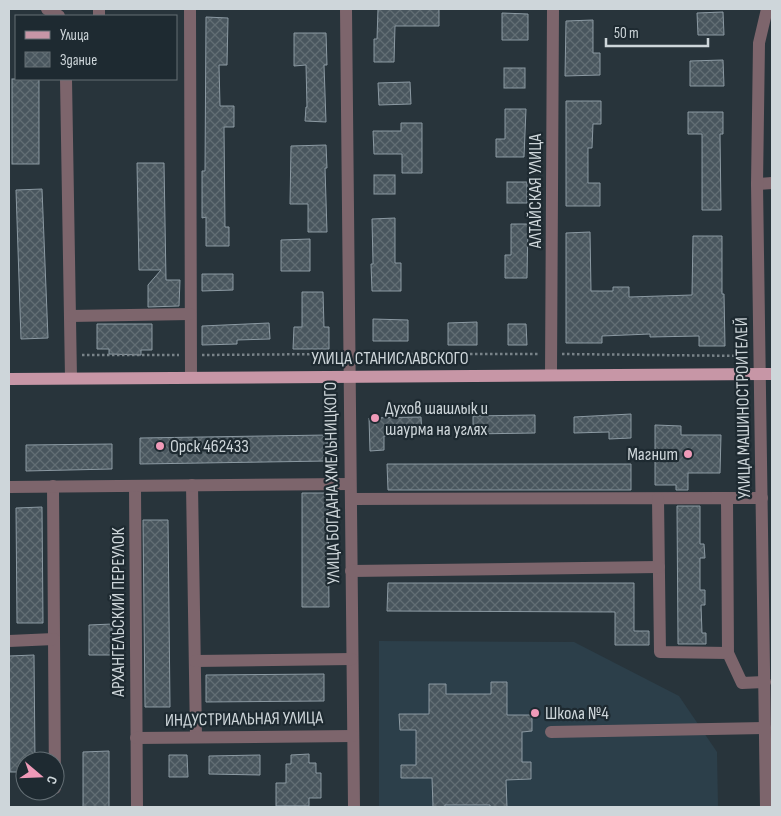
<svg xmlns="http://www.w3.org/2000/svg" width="781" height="816" font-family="'Sofia Sans Condensed',sans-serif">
<defs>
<pattern id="building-cross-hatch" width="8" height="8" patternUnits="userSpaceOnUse" patternTransform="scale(1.25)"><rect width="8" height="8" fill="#49565e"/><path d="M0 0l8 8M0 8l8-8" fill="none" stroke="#626e74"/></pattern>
</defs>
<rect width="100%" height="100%" fill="#28343b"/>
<polygon fill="#2c3f4a" points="379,641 574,642 679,696 717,752 718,807 379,807"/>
<g fill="url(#building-cross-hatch)" stroke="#8b99a2">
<polygon points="378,9 439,9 439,26 395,26 394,62 374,62 374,39 377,39"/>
<polygon points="723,12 724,35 698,35 697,13"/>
<polygon points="502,13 528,14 528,40 502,40"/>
<polygon points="206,17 228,18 227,65 219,65 220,106 234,106 234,127 224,127 225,227 229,227 229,246 206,246 206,217 202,218 202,171 205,171"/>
<polygon points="593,20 593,53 600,53 600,75 565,76 566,21"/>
<polygon points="294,33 326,33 327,65 324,65 326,122 305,121 306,107 307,107 306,65 294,66"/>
<polygon points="723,60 724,86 690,86 690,61"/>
<rect x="504" y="68" width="21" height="20"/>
<rect x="12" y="79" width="27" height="85"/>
<polygon points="410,82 411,104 379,105 378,83"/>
<polygon points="566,101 601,101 601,124 593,124 592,148 588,148 588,183 600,183 600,206 566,206"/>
<polygon points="505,109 526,109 524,157 496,157 496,139 505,139"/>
<polygon points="688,112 723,112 723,134 720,134 721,210 702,210 702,134 688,134"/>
<polygon points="401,123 422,123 422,173 402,173 402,154 374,154 373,131 401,131"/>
<polygon points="326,145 327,168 325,168 327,232 308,232 308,204 290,204 291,146"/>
<polygon points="137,163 164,163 166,280 180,280 179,306 148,307 148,285 161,270 139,270"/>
<rect x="374" y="175" width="21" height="19"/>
<rect x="507" y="182" width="20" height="21"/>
<polygon points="42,189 48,338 21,339 16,190"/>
<polygon points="395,218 395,263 401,263 401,291 372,291 371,264 373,264 372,219"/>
<polygon points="511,224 528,224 527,278 505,278 505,255 511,255"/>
<polygon points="590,232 591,291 613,291 613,287 629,287 629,297 692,295 693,236 722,236 722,294 724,294 725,346 699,346 699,336 650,337 650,334 602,336 602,343 566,343 566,233"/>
<polygon points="310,239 310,271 281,271 281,240"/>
<polygon points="202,274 233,274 233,290 202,291"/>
<polygon points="302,292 323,292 324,327 329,327 329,349 293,349 294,327 302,327"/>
<polygon points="373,319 408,320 408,341 373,341"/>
<polygon points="477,322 477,345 448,345 448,323"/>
<polygon points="269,323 270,339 237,340 237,344 202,345 202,326"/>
<polygon points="97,324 152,324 152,350 141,350 141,355 109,354 109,349 97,349"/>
<polygon points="508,324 526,324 527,345 508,345"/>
<polygon points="631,414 631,438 609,439 609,432 574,433 574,417"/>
<polygon points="535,415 535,433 473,434 473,416"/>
<polygon points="421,417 422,435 384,436 384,450 370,451 369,418"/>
<polygon points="655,425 681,426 681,435 721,435 720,473 688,473 688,490 676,490 676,485 655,485"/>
<polygon points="327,435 328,461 140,464 140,438"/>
<polygon points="112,444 112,469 26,471 26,445"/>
<polygon points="387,464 631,464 631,490 388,490"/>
<polygon points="302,493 328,493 329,607 302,607"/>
<polygon points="677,506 700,506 700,544 704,544 705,558 700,558 700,590 705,590 705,605 701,605 702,633 706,633 706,644 678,644"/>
<polygon points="42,507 43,623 17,623 16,508"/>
<polygon points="143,520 168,520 170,707 145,707"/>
<polygon points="388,583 634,583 634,631 649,631 649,645 615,645 615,612 387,611"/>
<polygon points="112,624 112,655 89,655 89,625"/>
<polygon points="34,655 35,761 25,761 25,772 10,772 9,656"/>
<polygon points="324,674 324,701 206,702 206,675"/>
<polygon points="491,682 507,682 507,715 532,715 532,731 522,732 522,762 531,762 531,779 506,780 507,807 490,807 490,805 445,805 445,807 433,807 432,778 401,778 401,765 416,765 416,730 400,730 399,714 429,714 429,684 446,684 446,694 491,694"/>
<polygon points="109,751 109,807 83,807 83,752"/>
<polygon points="309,754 309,763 316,763 316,773 321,773 321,798 309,798 309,806 276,806 276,783 286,783 286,764 291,764 291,755"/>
<polygon points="169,755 187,755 188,777 169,777"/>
<polygon points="260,755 260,775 209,774 209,756"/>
</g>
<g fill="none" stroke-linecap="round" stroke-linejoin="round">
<g stroke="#788288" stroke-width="2.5" stroke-dasharray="2.5 2.5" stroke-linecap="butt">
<polyline points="360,354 539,354"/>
<polyline points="562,354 747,356"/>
<polyline points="82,355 179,355"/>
<polyline points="202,355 337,354"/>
</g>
<g stroke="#7d656c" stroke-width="12">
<polyline points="47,9 59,16"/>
<polyline points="190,9 191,377"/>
<path d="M346,9C347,275 350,541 354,807"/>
<polyline points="99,16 99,9"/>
<polyline points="66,79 71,378"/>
<polyline points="757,184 772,183"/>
<polyline points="70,316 190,314"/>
<polyline points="551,374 553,9"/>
<polyline points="192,485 196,737"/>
<polyline points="53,486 55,788"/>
<polyline points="135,486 137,807"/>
<polyline points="9,487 350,484"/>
<polyline points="727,498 762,498"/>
<polyline points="351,499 727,498 728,653"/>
<polyline points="658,499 660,652 728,653 742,683 765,682"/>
<polyline points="351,571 659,567"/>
<polyline points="9,641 54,639"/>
<polyline points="195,661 352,659"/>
<polyline points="551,732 765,728"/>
<polyline points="136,738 353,736"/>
<polyline points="766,807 757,184 759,43 767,9"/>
</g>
<polyline stroke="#c796a6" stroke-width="12" points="9,379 772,374"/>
</g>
<g fill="#ef9ab8" stroke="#1e2a31" stroke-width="2">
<circle cx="375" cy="418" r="5"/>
<circle cx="160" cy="446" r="5"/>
<circle cx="688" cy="454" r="5"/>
<circle cx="535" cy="713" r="5"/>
</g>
<g text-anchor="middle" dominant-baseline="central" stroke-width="4.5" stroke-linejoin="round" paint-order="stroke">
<g font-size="18" fill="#ced6da" stroke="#1e2a31">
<text transform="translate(535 191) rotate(-90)">АЛТАЙСКАЯ УЛИЦА</text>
<text x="390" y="358">УЛИЦА СТАНИСЛАВСКОГО</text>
<text transform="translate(743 408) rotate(-91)">УЛИЦА МАШИНОСТРОИТЕЛЕЙ</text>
<text transform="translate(332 483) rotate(-91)">УЛИЦА БОГДАНА ХМЕЛЬНИЦКОГО</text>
<text transform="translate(118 612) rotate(-90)">АРХАНГЕЛЬСКИЙ ПЕРЕУЛОК</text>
<text transform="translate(244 719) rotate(-1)">ИНДУСТРИАЛЬНАЯ УЛИЦА</text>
</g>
<g font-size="18" fill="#ced6da" stroke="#1e2a31" text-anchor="start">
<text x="385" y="408">Духов шашлык и<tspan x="385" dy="21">шаурма на углях</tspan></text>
<text x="170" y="446">Орск 462433</text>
<text x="678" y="454" text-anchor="end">Магнит</text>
<text x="545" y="713">Школа №4</text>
</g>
</g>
<rect width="781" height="816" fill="none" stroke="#ced6da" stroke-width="20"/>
<rect x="15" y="15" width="162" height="65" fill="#1e2a31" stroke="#646f75"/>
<rect x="25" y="31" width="25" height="8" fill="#c796a6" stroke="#646f75"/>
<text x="60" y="40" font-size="15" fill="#ced6da">Улица</text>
<rect x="25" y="52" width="25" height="15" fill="url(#building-cross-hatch)" stroke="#646f75"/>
<text x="60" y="65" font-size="15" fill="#ced6da">Здание</text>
<g transform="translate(40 776) rotate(109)"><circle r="24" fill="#1e2a31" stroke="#646f75"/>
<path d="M0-4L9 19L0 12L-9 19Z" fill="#ef9ab8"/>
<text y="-8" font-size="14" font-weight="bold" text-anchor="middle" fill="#ced6da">С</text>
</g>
<path d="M606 38v8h102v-8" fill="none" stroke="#ced6da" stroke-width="2.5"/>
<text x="614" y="38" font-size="15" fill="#ced6da" stroke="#1e2a31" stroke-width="4" paint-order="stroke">50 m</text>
</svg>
